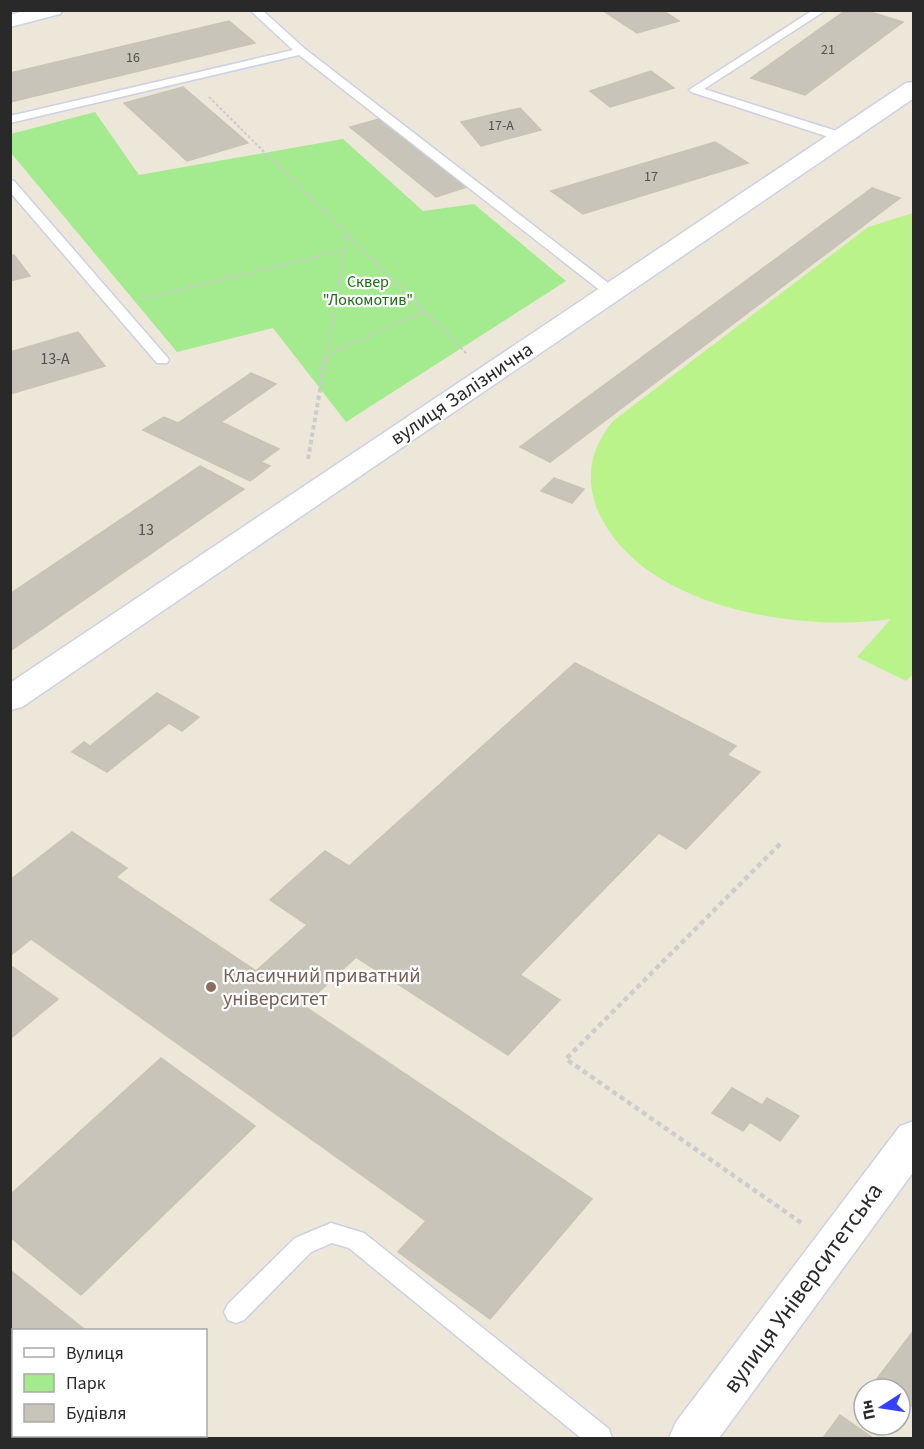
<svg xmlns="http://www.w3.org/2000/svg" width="924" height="1449" font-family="'Source Sans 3',sans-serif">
<rect width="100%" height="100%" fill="#ede7d9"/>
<polygon fill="#a4ea8f" points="95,112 139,175 343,139 423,211 474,204 566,281 346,422 273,328 177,352 11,153 11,134"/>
<path fill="#baf38a" d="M913,213L914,673L906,681L857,657L891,619C797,633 635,607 596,506C585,475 592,446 613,421L868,227Z"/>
<g fill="#c8c4b9" stroke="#c9c3b3" stroke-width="1.5">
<polygon points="602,10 662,10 679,21 637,33"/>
<polygon points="846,10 864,10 903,22 805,95 751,78"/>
<polygon points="229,21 255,43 10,102 10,73"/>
<polygon points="651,71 674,88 610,107 590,91"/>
<polygon points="183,87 248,143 187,161 124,103"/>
<polygon points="520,108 541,130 481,146 461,122"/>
<polygon points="379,119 467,187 436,197 350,127"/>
<polygon points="715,142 748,163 583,214 551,191"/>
<polygon points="872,188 900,198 550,462 520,447"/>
<polygon points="14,255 30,276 10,281 10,256"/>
<polygon points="78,332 105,366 10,394 10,352"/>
<polygon points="251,373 276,384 221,422 279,449 261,462 270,466 250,481 143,430 164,417 178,423"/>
<polygon points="200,466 244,489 10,651 10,594"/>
<polygon points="554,478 584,489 572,503 541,491"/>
<polygon points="575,663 736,746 727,755 760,772 686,849 659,833 520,975 560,1000 508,1055 356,957 304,1006 592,1199 490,1319 398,1252 426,1221 31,939 10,956 10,880 72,832 127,868 116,877 256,971 307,925 270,900 325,851 349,866"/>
<polygon points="157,693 199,717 182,731 169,723 107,772 72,752 84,742 90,746"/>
<polygon points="10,965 58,999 10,1039"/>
<polygon points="161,1058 255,1126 81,1295 10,1237 10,1195"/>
<polygon points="732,1088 762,1105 767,1098 799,1116 780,1141 750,1122 743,1131 712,1113"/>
<polygon points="10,1270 84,1329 14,1330 14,1436 146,1436 143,1438 10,1438"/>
<polygon points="914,1330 914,1408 900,1398 900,1389 888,1389 876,1380"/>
<polygon points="840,1415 873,1438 823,1438"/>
</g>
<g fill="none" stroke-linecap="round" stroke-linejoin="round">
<defs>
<g id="service">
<polygon points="250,10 262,10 305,49 616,289 618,292 616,295 606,295 299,55 10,123 10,116 293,50"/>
<polygon points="813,10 826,10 704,89 846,134 846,140 838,140 691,92 689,90"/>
<polygon points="10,180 14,181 167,357 169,360 167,363 157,363 10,192"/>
<polygon points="331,1223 364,1233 609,1429 612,1438 581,1438 349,1248 332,1243 311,1252 244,1320 236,1323 228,1320 224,1312 228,1304 295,1238"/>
</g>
<polygon id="minor" points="914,1121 914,1171 719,1438 669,1438 676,1422 900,1126"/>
<g id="tertiary">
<polygon points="27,10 63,10 60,14 10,27 10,15"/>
<polygon points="914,82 914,98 22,707 10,710 10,683 906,83"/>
</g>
</defs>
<use href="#service" stroke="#ced0e4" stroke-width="3"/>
<use href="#minor" stroke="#ced0e4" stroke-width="3"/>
<use href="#tertiary" stroke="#ced0e4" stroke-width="3"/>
<g stroke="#ccc" stroke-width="2" stroke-dasharray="3 2" stroke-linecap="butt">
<polyline points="209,97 467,354"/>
<polyline points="141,299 345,250"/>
<polyline points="327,355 424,311"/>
<polyline points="326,357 347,236"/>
</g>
<polyline stroke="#ccc" stroke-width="4" stroke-dasharray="4.5 3" stroke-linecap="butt" points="308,459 326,355"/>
<polyline stroke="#ccc" stroke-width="4.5" stroke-dasharray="5 4" stroke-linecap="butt" points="780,844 566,1059 803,1224"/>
<use href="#service" fill="#fff" fill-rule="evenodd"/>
<use href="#minor" fill="#fff" fill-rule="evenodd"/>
<use href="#tertiary" fill="#fff" fill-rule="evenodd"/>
</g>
<circle fill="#8d6e63" stroke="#fff" stroke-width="2" cx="211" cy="987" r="6"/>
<g text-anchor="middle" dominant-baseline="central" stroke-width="4.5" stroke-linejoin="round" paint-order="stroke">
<g font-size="14" fill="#51504d">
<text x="828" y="50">21</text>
<text x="133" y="58">16</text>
<text x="501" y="126">17-А</text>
<text x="651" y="177">17</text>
</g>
<g font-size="16" fill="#1a6d12" stroke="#fff">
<text x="368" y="282">Сквер<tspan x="368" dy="18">"Локомотив"</tspan></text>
</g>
<g font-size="16" fill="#51504d">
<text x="55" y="359">13-А</text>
<text x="146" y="530">13</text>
</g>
<g font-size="20" fill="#292929" stroke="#fff">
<text transform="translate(462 394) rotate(-34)">вулиця Залізнична</text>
</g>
<g font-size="20" fill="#785e54" stroke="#fff" text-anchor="start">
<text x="223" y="976">Класичний приватний<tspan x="223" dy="23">університет</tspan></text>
</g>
<g font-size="24" fill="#292929" stroke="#fff">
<text transform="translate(803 1288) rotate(-54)">вулиця Університетська</text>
</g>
</g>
<rect width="924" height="1449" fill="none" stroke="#292929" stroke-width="24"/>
<rect x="12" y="1329" width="195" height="108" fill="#ffffff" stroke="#a9a9a9" stroke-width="1.5"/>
<rect x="24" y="1348" width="30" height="9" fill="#ffffff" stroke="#a9a9a9" stroke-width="1.5"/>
<text x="66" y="1359" font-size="18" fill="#292929">Вулиця</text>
<rect x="24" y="1374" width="30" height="18" fill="#a4ea8f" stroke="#a9a9a9" stroke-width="1.5"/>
<text x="66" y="1389" font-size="18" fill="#292929">Парк</text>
<rect x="24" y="1404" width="30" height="18" fill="#c8c4b9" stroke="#a9a9a9" stroke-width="1.5"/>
<text x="66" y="1419" font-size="18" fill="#292929">Будівля</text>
<g transform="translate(882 1407) rotate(258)"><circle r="28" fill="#ffffff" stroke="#a9a9a9" stroke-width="1.5"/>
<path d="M0-4.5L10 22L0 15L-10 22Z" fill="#3442ff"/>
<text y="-9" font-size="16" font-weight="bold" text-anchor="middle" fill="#292929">Пн</text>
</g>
</svg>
